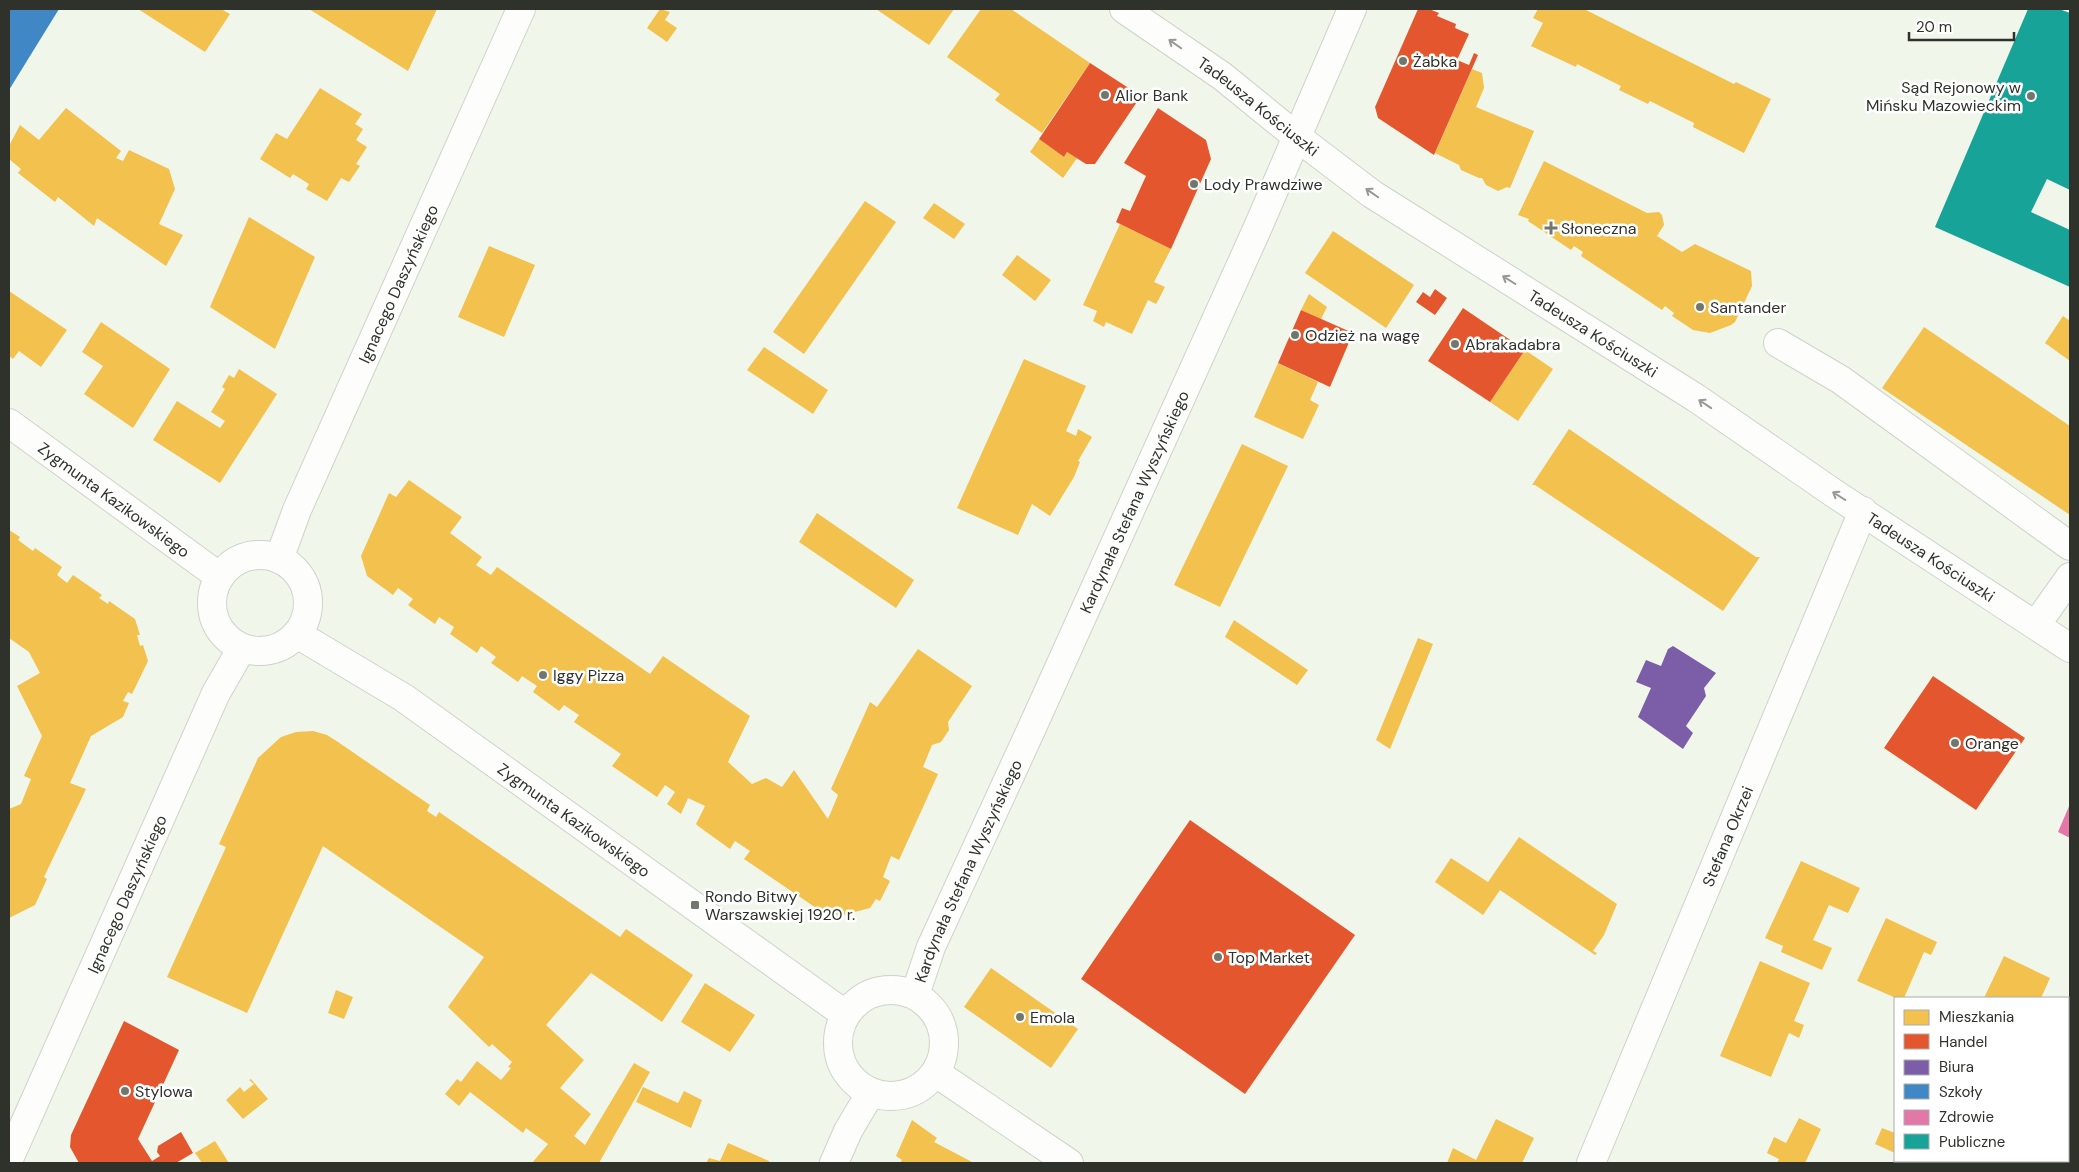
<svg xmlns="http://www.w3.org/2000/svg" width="2079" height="1172" font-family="'DM Sans',sans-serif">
<rect width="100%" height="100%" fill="#f1f6eb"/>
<g fill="#f2c14e">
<polygon points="138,9 221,9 230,14 205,52"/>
<polygon points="309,9 437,9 408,71"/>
<polygon points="660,9 670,12 665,20 677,28 667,42 647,28"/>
<polygon points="876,9 954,9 929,45"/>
<polygon points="981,9 1011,9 1090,63 1042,133 995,100 1000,94 947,57"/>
<polygon points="1538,9 1584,9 1734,84 1736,82 1771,99 1744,153 1693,127 1694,123 1650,101 1648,104 1619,90 1621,86 1577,64 1576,67 1531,46 1543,23 1533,18"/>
<polygon points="1472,69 1482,73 1484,88 1476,107 1534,131 1510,188 1507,187 1498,191 1486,185 1482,178 1479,178 1461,170 1459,165 1435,153"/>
<polygon points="320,88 362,114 355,124 363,129 356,140 367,147 356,164 360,166 349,182 341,178 327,201 306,189 309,184 293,174 290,178 260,159 276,133 287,139"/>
<polygon points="66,108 121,151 116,158 123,161 129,150 169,169 175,189 159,224 183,235 166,266 97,218 94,226 58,197 55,202 18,173 21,169 9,159 9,146 20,125 39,140"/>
<polygon points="1039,139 1064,157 1067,152 1077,158 1063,178 1030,152"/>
<polygon points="1544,161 1647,213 1659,212 1662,215 1664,225 1657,236 1682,252 1695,244 1751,271 1752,286 1735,322 1731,325 1710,333 1693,330 1672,316 1674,313 1665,306 1662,310 1581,256 1583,252 1574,246 1571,250 1528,221 1529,219 1518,215"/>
<polygon points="865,201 896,222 804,354 773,332"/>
<polygon points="934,203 965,224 954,239 923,218"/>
<polygon points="249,217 315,257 275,349 210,307"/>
<polygon points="1120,224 1171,249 1154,282 1165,287 1161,295 1156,304 1148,300 1132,334 1106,322 1104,327 1093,321 1097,311 1083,305"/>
<polygon points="1333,231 1414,285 1386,328 1305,273"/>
<polygon points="489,246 535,265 504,337 458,317"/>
<polygon points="1017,255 1051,280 1035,301 1002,275"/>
<polygon points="9,291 67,330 41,367 19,351 13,359 9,356"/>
<polygon points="1309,294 1327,307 1321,319 1301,310"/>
<polygon points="2063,316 2070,321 2070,361 2045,343"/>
<polygon points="101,322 170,369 133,428 84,394 103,366 82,352"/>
<polygon points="1924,327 2070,426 2070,515 1882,388"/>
<polygon points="764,347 828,390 813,414 747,370"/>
<polygon points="1525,350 1553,369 1518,421 1490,402"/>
<polygon points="1024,359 1086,386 1066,431 1076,436 1078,429 1092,437 1078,461 1080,462 1074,477 1050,516 1032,504 1018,535 957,508"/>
<polygon points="1278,363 1318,382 1310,400 1319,405 1303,439 1254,417"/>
<polygon points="239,369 277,394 220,483 153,440 177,401 220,428 225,421 211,412 225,389 222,387 229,375 234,378"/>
<polygon points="1569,429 1756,557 1760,557 1723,611 1535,485 1532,485"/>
<polygon points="1242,444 1288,466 1220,607 1174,585"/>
<polygon points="409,480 462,517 450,533 482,557 476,565 491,575 497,567 650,674 663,656 750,716 728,762 752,784 766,778 782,787 794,770 828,819 838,795 831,789 870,702 877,707 918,649 972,686 948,722 949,730 941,742 932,745 923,767 938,774 899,860 891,856 883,877 890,881 880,901 876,899 870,908 840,916 831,913 828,916 744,859 750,851 735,841 730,849 698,826 696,824 705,806 688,798 681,814 667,804 675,792 665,785 657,797 612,766 621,754 574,722 579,715 564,705 559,711 533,692 537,686 522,676 518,682 491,663 496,657 481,646 477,653 450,634 454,627 439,617 435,624 408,605 413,599 398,588 393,595 367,576 361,556 389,493 396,497"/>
<polygon points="817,513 914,580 896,608 799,542"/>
<polygon points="9,530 20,537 18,540 33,551 35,548 62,567 57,575 67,583 73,575 102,595 99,598 108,604 109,601 135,619 140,635 137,635 140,646 143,645 148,661 132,694 128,692 123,701 129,703 123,717 91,736 70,783 86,789 44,877 47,879 35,905 9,918 9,809 21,804 31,779 24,776 42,736 17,686 40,673 29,652 9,638"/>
<polygon points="1234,620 1308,670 1297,685 1225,637"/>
<polygon points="1418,638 1433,644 1390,749 1376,740"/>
<polygon points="313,731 327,735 338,742 430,805 427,811 436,817 439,812 620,937 626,929 693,975 662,1022 591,973 546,1025 584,1060 560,1088 591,1114 574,1136 585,1145 634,1063 650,1072 599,1163 532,1163 548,1144 526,1128 523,1133 470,1092 459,1106 445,1094 457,1079 461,1082 477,1061 501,1080 511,1068 508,1067 512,1062 492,1044 489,1047 448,1007 484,957 323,846 247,1013 167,977 226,847 219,844 258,758 281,737 296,732"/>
<polygon points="1519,837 1617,904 1604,935 1593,951 1597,953 1595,955 1500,890 1483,915 1435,882 1451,858 1488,882"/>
<polygon points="1801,861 1860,888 1848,913 1829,905 1813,940 1832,948 1822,970 1781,952 1783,946 1765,938"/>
<polygon points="1886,918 1937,942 1931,955 1924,952 1904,998 1896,998 1857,981"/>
<polygon points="2004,956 2050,978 2041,998 1984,998"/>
<polygon points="1760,961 1810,983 1794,1021 1804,1025 1799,1038 1789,1033 1771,1077 1720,1056"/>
<polygon points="991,968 1078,1029 1051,1068 964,1007"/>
<polygon points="705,983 755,1015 730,1052 681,1022"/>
<polygon points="336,990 353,997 344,1019 328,1013"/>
<polygon points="251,1079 268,1099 243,1119 226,1100 240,1087 244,1092 254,1084 249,1080"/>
<polygon points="643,1087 678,1103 684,1091 702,1100 691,1128 636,1102"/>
<polygon points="1799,1118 1821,1129 1805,1163 1777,1163 1779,1159 1767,1153 1774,1137 1786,1143"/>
<polygon points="1496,1119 1534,1138 1522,1163 1447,1163 1453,1148 1476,1160"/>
<polygon points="912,1120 937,1138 934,1142 974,1163 900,1163 902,1160 896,1156"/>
<polygon points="1882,1128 1895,1133 1895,1153 1875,1144"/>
<polygon points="215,1141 229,1163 202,1163 195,1153"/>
<polygon points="728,1143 769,1161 769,1163 706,1163 709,1158 720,1161"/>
<polygon points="1984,1161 2019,1161 2018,1163 1990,1163"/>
</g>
<g fill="#e4572e">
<polygon points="1418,9 1429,9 1439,13 1437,16 1456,24 1455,28 1469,34 1457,60 1469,65 1474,53 1478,55 1434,155 1378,118 1375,107"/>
<polygon points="1090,63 1141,96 1095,164 1086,164 1067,152 1064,157 1039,139"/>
<polygon points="1158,108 1206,140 1211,159 1171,249 1116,222 1122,208 1130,211 1146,176 1124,163"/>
<polygon points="1435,289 1447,298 1435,315 1416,302 1423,292 1430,297"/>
<polygon points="1463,308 1525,350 1490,402 1428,361"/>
<polygon points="1301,310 1353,333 1330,387 1278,363"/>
<polygon points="1933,676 2025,738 1976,810 1884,748"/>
<polygon points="1190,820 1355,935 1245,1094 1081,979"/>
<polygon points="124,1021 179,1050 138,1139 152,1161 160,1156 157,1152 158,1146 181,1132 193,1153 176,1163 79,1163 70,1147 71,1135"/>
<polygon points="2070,1035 2070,1135 2068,1134 2068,1041"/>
</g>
<polygon fill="#7b5ea7" points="1673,646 1716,673 1704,688 1706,696 1686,726 1693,733 1683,749 1638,717 1651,688 1636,682 1646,660 1661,666 1668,649"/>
<polygon fill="#3f88c5" points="9,9 59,9 9,90"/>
<polygon fill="#e377a8" points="2070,804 2070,838 2058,832"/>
<polygon fill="#17a398" points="2028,9 2059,9 2070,13 2070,190 2047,179 2031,212 2070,230 2070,287 1935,227"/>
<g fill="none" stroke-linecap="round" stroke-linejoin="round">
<defs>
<g id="minor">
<polyline points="1778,343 1841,380 2070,546"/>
<path id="s1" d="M279,559L297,510L521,9"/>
<polyline points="2036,625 2070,577"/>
<path id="s2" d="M915,995L931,947L1031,730L1258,227L1352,9"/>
<path id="s3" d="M9,1159L216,693L242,648"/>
<polyline points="834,1163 848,1131 871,1092"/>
<path id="s4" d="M1591,1163L1863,511"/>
</g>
<g id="tertiary">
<path id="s5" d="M1124,9L1222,76L1297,137L1372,194L1696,398L1835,494L2070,648"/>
<path id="s6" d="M9,423L220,577"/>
<circle cx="260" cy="603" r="48"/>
<path id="s7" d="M297,634L404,698L846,1015"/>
<circle cx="891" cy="1043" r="53"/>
<polyline points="936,1073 1069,1163"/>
</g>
</defs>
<use href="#minor" stroke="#ced2ca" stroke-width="30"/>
<use href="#tertiary" stroke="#ced2ca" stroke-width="30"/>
<use href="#minor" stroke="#fdfefc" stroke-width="28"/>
<use href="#tertiary" stroke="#fdfefc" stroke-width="28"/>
</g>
<defs><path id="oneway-shaft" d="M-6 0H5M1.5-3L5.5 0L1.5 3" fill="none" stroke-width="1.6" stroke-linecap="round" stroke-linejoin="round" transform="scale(1.25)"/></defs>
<g stroke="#969894">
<use href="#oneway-shaft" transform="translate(1175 44) rotate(-145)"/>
<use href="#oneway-shaft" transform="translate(1372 193) rotate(-145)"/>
<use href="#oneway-shaft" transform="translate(1509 280) rotate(-148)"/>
<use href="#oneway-shaft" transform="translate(1705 404) rotate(-146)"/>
<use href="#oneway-shaft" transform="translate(1839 496) rotate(-148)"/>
</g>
<g fill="#72776e" stroke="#fff" stroke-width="2">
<circle cx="1403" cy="61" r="5"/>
<circle cx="1105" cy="95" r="5"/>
<circle cx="2031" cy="96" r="5"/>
<circle cx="1194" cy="184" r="5"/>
<path d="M1548.5 220.5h5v5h5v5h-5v5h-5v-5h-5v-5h5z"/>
<circle cx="1700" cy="307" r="5"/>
<circle cx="1295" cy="335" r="5"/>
<circle cx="1455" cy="344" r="5"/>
<circle cx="543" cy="675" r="5"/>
<circle cx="1955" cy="743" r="5"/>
<rect x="690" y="900" width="10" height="10" rx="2.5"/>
<circle cx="1218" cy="957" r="5"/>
<circle cx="1020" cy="1017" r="5"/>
<circle cx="125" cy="1091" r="5"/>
</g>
<g text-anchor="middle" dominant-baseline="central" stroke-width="5" stroke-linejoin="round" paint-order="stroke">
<g font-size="16" fill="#2e322b" stroke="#fff" text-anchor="start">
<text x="1413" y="61">Żabka</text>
<text x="2021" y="87" text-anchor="end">Sąd Rejonowy w<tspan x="2021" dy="18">Mińsku Mazowieckim</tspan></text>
<text x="1115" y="95">Alior Bank</text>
<text x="1204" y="184">Lody Prawdziwe</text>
<text x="1561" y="228">Słoneczna</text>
<text x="1710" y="307">Santander</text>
<text x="1305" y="335">Odzież na wagę</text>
<text x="1465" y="344">Abrakadabra</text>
<text x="553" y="675">Iggy Pizza</text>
<text x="1965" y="743">Orange</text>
<text x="705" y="896">Rondo Bitwy<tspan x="705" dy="18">Warszawskiej 1920 r.</tspan></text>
<text x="1228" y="957">Top Market</text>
<text x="1030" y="1017">Emola</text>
<text x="135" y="1091">Stylowa</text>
</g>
<g font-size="16" fill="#2e322b" stroke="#fff">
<text stroke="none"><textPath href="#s5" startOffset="166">Tadeusza Kościuszki</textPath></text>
<text stroke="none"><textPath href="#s1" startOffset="300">Ignacego Daszyńskiego</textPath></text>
<text stroke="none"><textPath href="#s5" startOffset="571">Tadeusza Kościuszki</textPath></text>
<text stroke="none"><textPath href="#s6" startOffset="130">Zygmunta Kazikowskiego</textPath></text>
<text stroke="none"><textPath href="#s2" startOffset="540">Kardynała Stefana Wyszyńskiego</textPath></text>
<text stroke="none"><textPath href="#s5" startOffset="976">Tadeusza Kościuszki</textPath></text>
<text stroke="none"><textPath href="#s7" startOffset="334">Zygmunta Kazikowskiego</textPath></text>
<text stroke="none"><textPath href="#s4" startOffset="354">Stefana Okrzei</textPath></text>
<text stroke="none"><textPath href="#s2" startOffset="135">Kardynała Stefana Wyszyńskiego</textPath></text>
<text stroke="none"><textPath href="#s3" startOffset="290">Ignacego Daszyńskiego</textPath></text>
</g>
</g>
<rect width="2079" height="1172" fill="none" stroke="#2e322b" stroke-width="20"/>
<rect x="1894" y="997" width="175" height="165" fill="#ffffff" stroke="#abadaa"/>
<rect x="1904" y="1010" width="25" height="15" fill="#f2c14e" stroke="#abadaa"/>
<text x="1939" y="1022" font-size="15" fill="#2e322b">Mieszkania</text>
<rect x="1904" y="1034" width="25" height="15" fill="#e4572e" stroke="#abadaa"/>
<text x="1939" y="1047" font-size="15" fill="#2e322b">Handel</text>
<rect x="1904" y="1060" width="25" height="15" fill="#7b5ea7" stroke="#abadaa"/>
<text x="1939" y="1072" font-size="15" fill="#2e322b">Biura</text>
<rect x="1904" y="1084" width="25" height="15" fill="#3f88c5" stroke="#abadaa"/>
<text x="1939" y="1097" font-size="15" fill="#2e322b">Szkoły</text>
<rect x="1904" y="1110" width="25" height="15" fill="#e377a8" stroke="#abadaa"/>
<text x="1939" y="1122" font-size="15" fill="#2e322b">Zdrowie</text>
<rect x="1904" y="1134" width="25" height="15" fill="#17a398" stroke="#abadaa"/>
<text x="1939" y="1147" font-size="15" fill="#2e322b">Publiczne</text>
<path d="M1909 32v8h105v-8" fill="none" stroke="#2e322b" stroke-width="2.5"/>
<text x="1916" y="32" font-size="15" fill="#2e322b" stroke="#ffffff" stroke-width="4" paint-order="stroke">20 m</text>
</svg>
